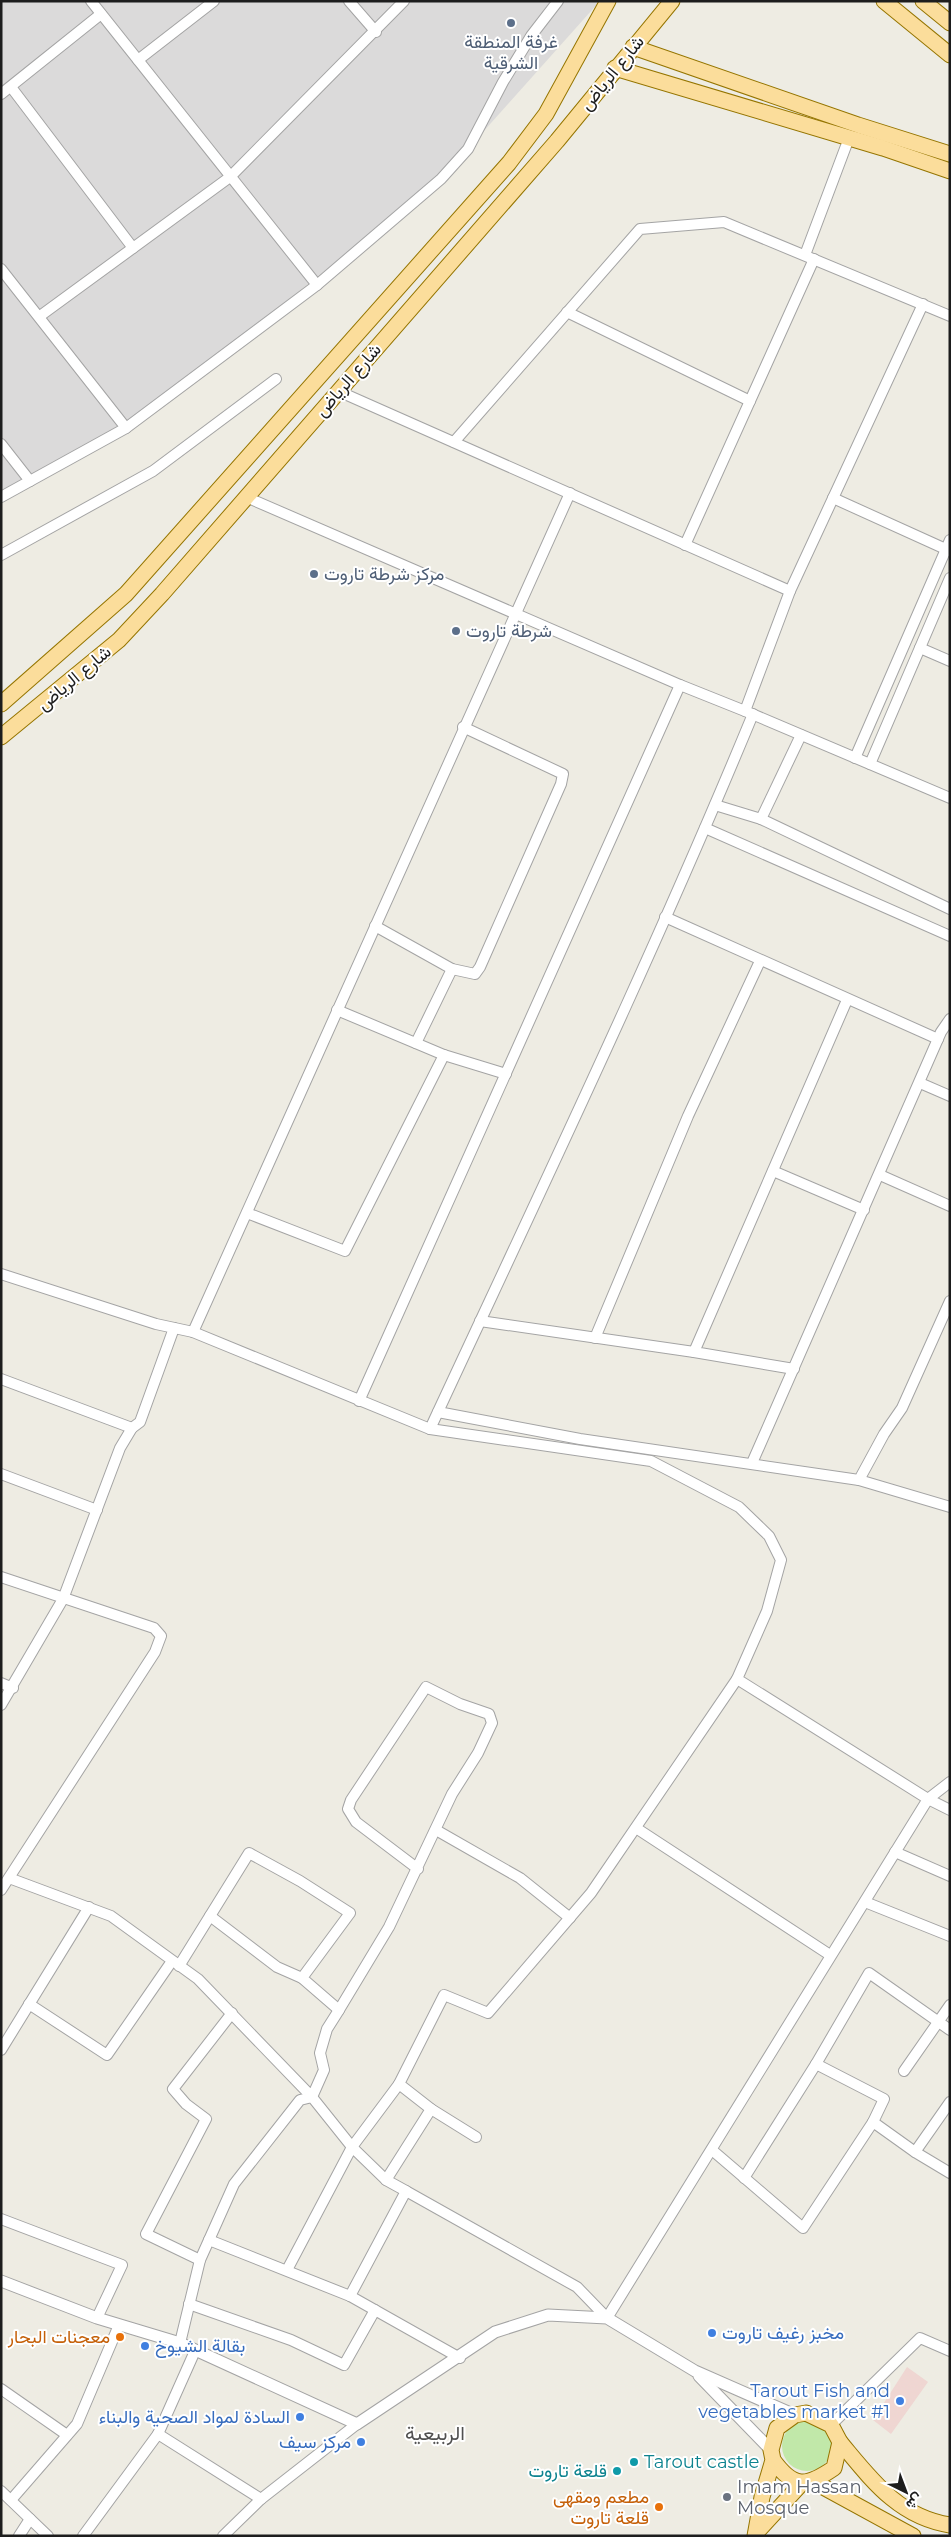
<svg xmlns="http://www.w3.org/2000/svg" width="951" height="2537" font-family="Montserrat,Vazirmatn,sans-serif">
<rect width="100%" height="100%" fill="#eeece3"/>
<polygon fill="#dbdada" points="1,1 600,1 441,179 126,428 1,497"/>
<polygon fill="#efd6d2" points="907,2367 928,2382 891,2434 873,2420"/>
<circle fill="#c1e8a9" cx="807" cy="2446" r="25"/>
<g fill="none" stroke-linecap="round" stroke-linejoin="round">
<defs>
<g id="minor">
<polyline points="91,1 317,285"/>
<polyline points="349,1 376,32"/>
<polyline points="138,60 214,1"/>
<polyline points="11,87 133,248"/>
<polyline points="1,94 101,14"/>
<polyline points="805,255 849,138"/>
<polyline points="1,269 126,428"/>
<polyline points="567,312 750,401"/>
<polyline points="40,316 230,177 404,1"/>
<polyline points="338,391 790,591"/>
<polyline points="454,442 640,229 724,222 950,316"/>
<polyline points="1,444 30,481"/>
<polyline points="1,497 126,428 317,285 441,179 468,149 503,82 531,36 558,1"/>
<polyline points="246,497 680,685 745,711 950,798"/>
<polyline points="833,498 950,551"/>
<polyline points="685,545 814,259"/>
<polyline points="1,555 153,471 276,379"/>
<polyline points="920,648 950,661"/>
<polyline points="745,711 790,591 923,304"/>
<polyline points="855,758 950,540"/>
<polyline points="870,764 950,578"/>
<polyline points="715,805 761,819 950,909"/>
<polyline points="761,819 801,735"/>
<polyline points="705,828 950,936"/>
<polyline points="665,917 938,1039"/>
<polyline points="375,926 452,969 475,974 480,967 561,784 563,774 463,727"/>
<polyline points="337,1010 444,1055 506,1074"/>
<polyline points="416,1043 452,969"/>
<polyline points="920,1083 950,1096"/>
<polyline points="773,1171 864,1210"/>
<polyline points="880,1175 950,1206"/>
<polyline points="247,1213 345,1251 444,1055"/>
<polyline points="1,1274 156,1324 193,1332 430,1429 651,1461 739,1507 769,1536 781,1560 767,1611 737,1679 928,1799 607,2318 577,2287 406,2191"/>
<polyline points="480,1321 694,1352"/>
<polyline points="193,1332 570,493"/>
<polyline points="595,1338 688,1116 760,961"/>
<polyline points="794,1369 694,1352 847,1000"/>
<polyline points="1,1379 132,1428"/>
<polyline points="359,1401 680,685"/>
<polyline points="438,1412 580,1439 859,1480 884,1434 902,1408 950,1301"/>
<path d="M430,1429C540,1192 653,956 753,714"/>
<polyline points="752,1463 941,1032 950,1019"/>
<polyline points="1,1474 97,1510"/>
<polyline points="859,1480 950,1507"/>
<polyline points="1,1577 154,1628 161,1636 155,1652 1,1890"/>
<polyline points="1,1683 13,1688"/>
<polyline points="1,1705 63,1599 120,1448 132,1428 140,1422 174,1328"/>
<polyline points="950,1782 928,1799 950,1810"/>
<polyline points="636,1828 830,1955"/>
<polyline points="436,1830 520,1878 570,1918"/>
<polyline points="895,1852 950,1876"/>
<polyline points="9,1878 111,1916 198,1979 312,2097 324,2070 320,2053 327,2029 339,2010"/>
<polyline points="865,1902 950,1936"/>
<polyline points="210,1916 277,1967 302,1978"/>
<polyline points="179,1966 249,1853 300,1881 350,1913 302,1978 339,2010 389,1927 452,1794 478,1753 492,1723 489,1714 460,1704 426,1687 351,1800 348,1809 356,1822 418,1869"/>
<polyline points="29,2004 107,2055 172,1961"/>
<polyline points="1,2050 89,1907"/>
<polyline points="816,2064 869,1973 950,2030"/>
<polyline points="904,2071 950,2005"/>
<polyline points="431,2109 476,2137"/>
<polyline points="712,2150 803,2228 873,2122 915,2152 950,2173"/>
<polyline points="915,2152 950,2102"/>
<polyline points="744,2178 816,2064 884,2099 873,2122"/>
<polyline points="1,2219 122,2265 97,2318"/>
<polyline points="209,2240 234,2184 300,2100 312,2097 352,2147 399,2084"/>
<polyline points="200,2260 146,2234 206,2119 186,2104 173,2089 232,2013"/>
<polyline points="287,2270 352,2147 386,2180"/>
<polyline points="350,2296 406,2191 386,2180 431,2109 399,2084 444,1995 488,2013 591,1893 737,1679"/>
<polyline points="189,2304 291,2340 344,2365 375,2310"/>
<polyline points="180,2343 200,2260 209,2240 350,2296 460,2358"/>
<polyline points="1,2389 67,2435"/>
<polyline points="831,2425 920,2338 950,2351"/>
<polyline points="158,2434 261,2499"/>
<polyline points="1,2491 48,2536"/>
<polyline points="11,2500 77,2424 119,2325"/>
<polyline points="19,2536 30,2519"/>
<polyline points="83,2536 158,2434 195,2351"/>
<polyline points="223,2536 261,2499 357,2424"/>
</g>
<g id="tertiary">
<polyline points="1,2281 97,2318 180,2343 357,2424 495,2332 548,2315 607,2318 695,2371 795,2415"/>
<polyline points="699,2376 771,2450"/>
</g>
<g id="primary">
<polyline points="884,1 950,55"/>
<polyline points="923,1 950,23"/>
<polyline points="633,47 858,125 950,154"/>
<polyline points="615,68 883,148 950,171"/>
<polyline points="1,704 126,594 509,163 546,114 608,1"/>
<polyline points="1,737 119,640 162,594 557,141 672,1"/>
<path d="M840,2442C871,2479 898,2517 950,2525"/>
<polyline points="814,2482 913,2536"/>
<polyline points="756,2533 802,2483"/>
<path d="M755,2536L762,2497L773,2460L771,2450L777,2428L795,2415L806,2413L831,2425L840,2442L834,2468C806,2487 794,2489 773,2460"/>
</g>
</defs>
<use href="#minor" stroke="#a4a4a4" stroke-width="12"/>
<use href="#tertiary" stroke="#a4a4a4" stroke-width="13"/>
<use href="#primary" stroke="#957501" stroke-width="17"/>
<use href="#minor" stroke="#fff" stroke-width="10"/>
<use href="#tertiary" stroke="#fff" stroke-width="11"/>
<use href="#primary" stroke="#fbdd9b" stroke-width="15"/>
</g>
<g fill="#5c6f8a" stroke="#fff" stroke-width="2">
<circle cx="511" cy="23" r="5"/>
<circle cx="314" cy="574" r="5"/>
<circle cx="456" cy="631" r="5"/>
</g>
<g fill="#3f7fe0" stroke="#fff" stroke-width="2">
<circle cx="712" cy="2333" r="5"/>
<circle cx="145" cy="2346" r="5"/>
<circle cx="900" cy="2401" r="5"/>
<circle cx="300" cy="2417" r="5"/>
<circle cx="361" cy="2442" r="5"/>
</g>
<g fill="#e8710a" stroke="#fff" stroke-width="2">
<circle cx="120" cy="2337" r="5"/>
<circle cx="659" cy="2507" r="5"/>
</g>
<g fill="#0f9aa8" stroke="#fff" stroke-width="2">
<circle cx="634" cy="2462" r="5"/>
<circle cx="617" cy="2471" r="5"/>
</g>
<circle fill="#6b7280" stroke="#fff" stroke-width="2" cx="727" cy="2497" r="5"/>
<g text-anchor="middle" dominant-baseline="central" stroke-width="4" stroke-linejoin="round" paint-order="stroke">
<g font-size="18" fill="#4e5e75" stroke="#fff" text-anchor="start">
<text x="511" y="42" text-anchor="middle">غرفة المنطقة<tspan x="511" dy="21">الشرقية</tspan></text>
<text x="324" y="574">مركز شرطة تاروت</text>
<text x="466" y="631">شرطة تاروت</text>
</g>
<g font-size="18" fill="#1d1d1d" stroke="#fff">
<text transform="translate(612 73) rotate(-51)">شارع الرياض</text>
<text transform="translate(348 380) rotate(-49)">شارع الرياض</text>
<text transform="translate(74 678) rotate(-40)">شارع الرياض</text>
</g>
<g font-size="18" fill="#366cbe" stroke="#fff" text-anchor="end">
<text x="722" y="2333" text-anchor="start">مخبز رغيف تاروت</text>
<text x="155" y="2346" text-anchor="start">بقالة الشيوخ</text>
<text x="890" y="2391">Tarout Fish and<tspan x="890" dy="21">vegetables market #1</tspan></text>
<text x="290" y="2417">السادة لمواد الصحية والبناء</text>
<text x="351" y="2442">مركز سيف</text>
</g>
<g font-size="18" fill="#c56008" stroke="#fff" text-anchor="end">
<text x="110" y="2337">معجنات البحار</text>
<text x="649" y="2497">مطعم ومقهى<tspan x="649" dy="21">قلعة تاروت</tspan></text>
</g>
<g font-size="18" fill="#0d838f" stroke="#fff" text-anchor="start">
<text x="644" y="2462">Tarout castle</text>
<text x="607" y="2471" text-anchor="end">قلعة تاروت</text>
</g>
<g font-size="18" fill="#5b616d" stroke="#fff" text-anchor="start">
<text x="737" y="2487">Imam Hassan<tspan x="737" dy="21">Mosque</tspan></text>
</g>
<g font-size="20" fill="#505050" stroke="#fff">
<text x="435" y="2433">الربيعية</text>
</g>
</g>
<rect width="951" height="2537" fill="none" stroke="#1d1d1d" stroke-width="5"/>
<g transform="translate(906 2492) rotate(138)" stroke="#ffffff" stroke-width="4" paint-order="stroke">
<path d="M0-4L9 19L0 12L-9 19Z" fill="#1d1d1d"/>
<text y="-8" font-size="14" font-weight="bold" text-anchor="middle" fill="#1d1d1d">ش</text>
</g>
</svg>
